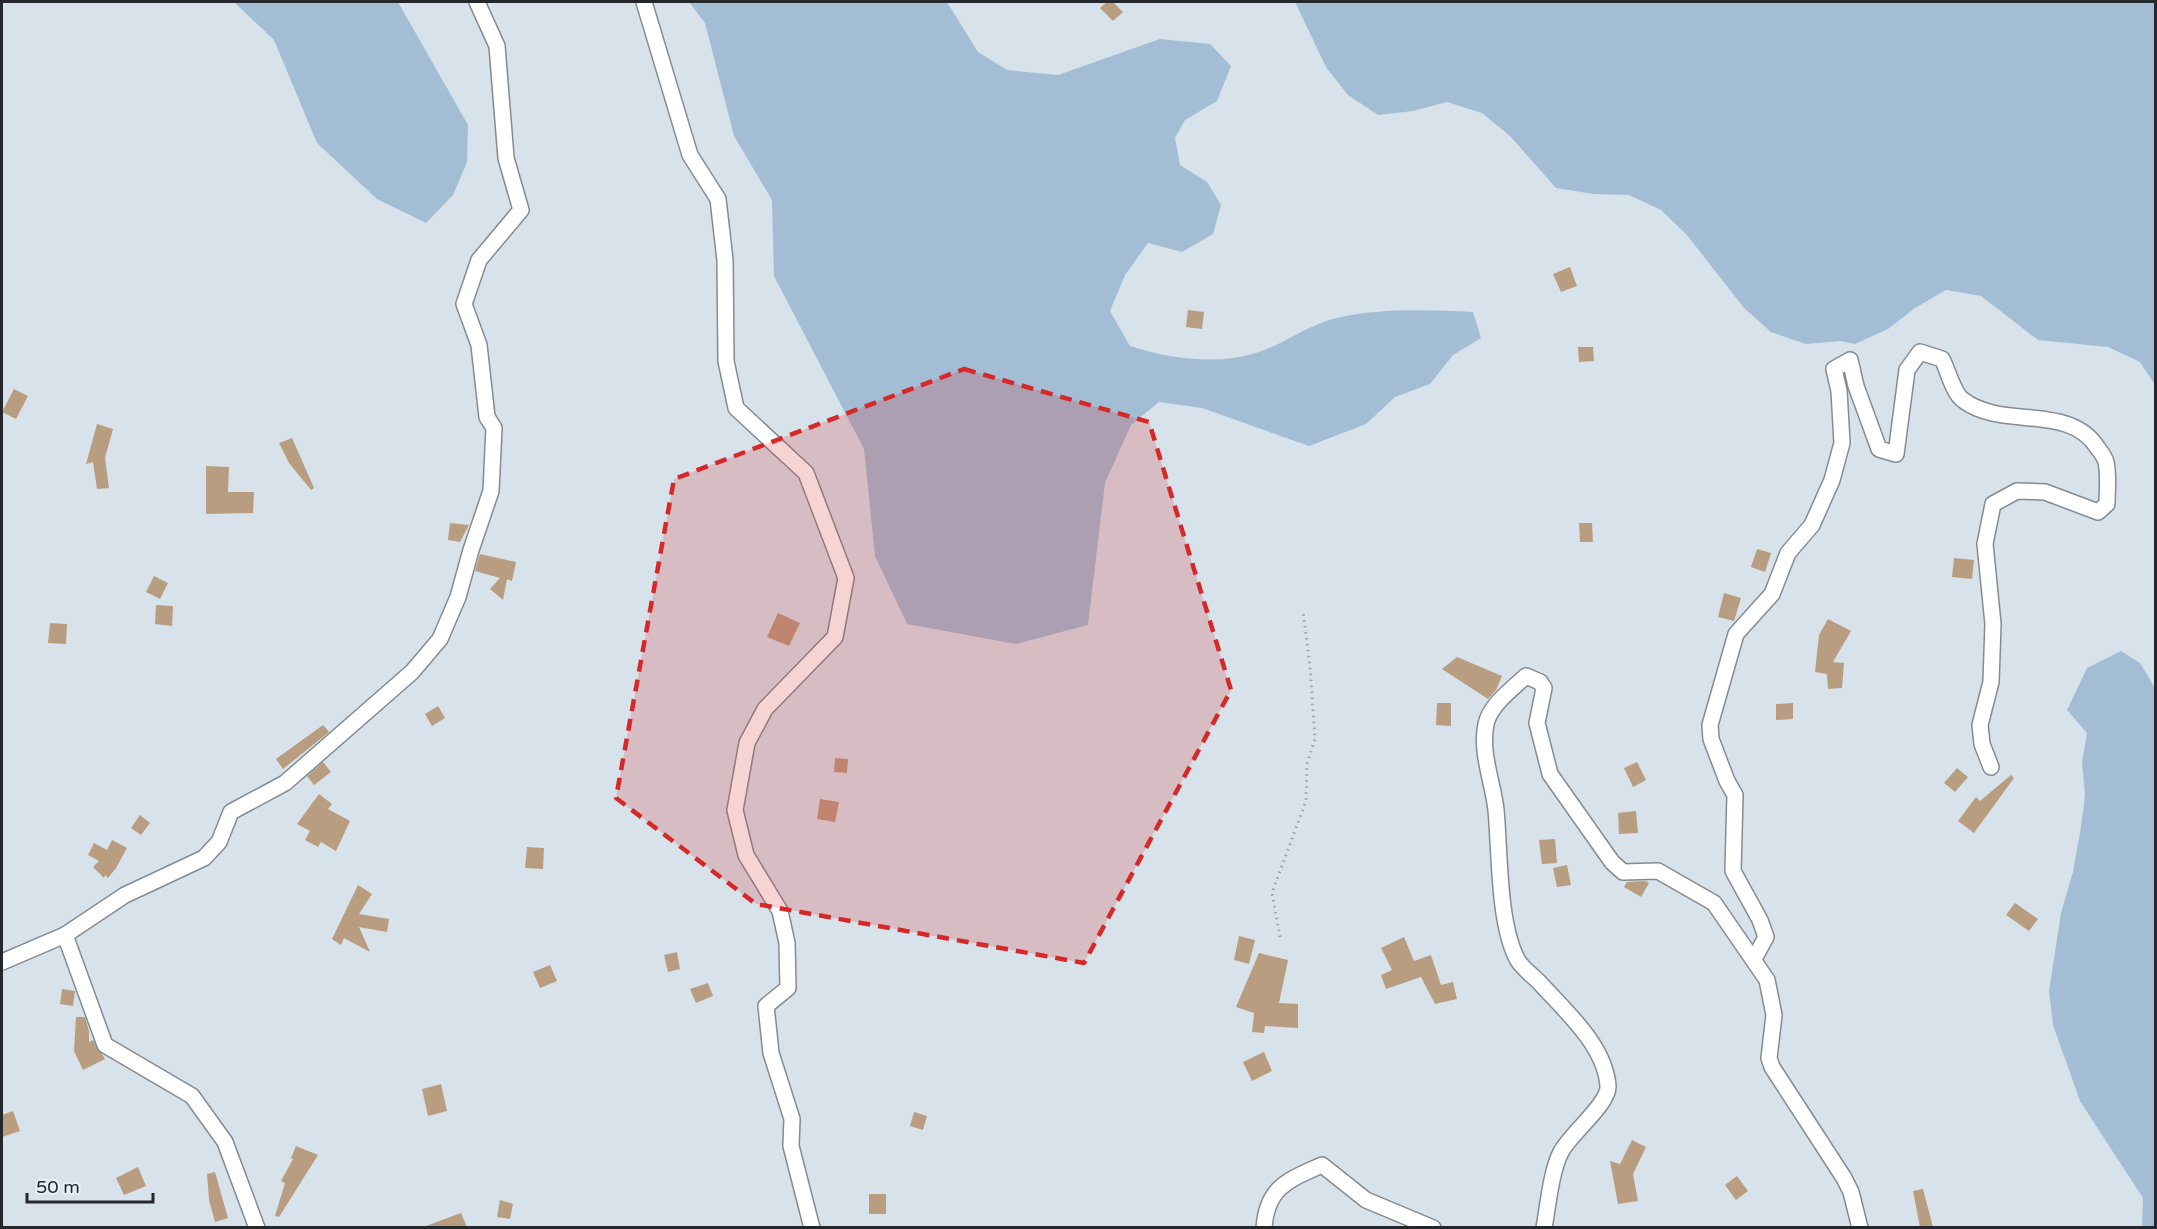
<svg xmlns="http://www.w3.org/2000/svg" width="2157" height="1229" font-family="'Varela Round',sans-serif">
<rect width="100%" height="100%" fill="#d8e2ea"/>
<g fill="#a3bdd5">
<polygon points="234,2 398,2 468,125 467,162 453,195 426,223 377,199 317,143 274,40"/>
<path d="M689,2H947L978,52L1007,70L1058,75L1160,39L1210,44L1231,66L1217,101L1185,120L1175,138L1180,165L1207,182L1221,205L1213,234L1182,252L1148,243L1125,275L1110,311L1130,346C1167,358 1214,365 1252,354C1283,346 1309,323 1341,317C1384,308 1429,310 1473,312L1481,338L1453,355L1430,384L1395,397L1366,424L1309,446L1202,408L1159,402L1131,425L1105,483L1088,625L1016,644L907,624L875,556L864,449L774,276L772,200L734,136L705,23Z"/>
<polygon points="1295,2 2155,2 2155,385 2140,362 2108,347 2038,340 1981,296 1946,290 1915,308 1888,329 1855,344 1841,341 1806,344 1771,332 1744,308 1687,235 1661,210 1629,195 1593,194 1556,188 1510,136 1482,113 1447,102 1413,111 1378,115 1348,95 1326,67"/>
<polygon points="2121,651 2140,663 2155,688 2155,1227 2142,1227 2143,1198 2080,1101 2053,1025 2049,991 2061,913 2073,872 2081,827 2085,795 2082,762 2087,733 2067,710 2087,668"/>
</g>
<g fill="#b99d80">
<polygon points="1107,2 1113,2 1123,12 1113,21 1100,8"/>
<polygon points="1570,267 1577,286 1561,292 1553,274"/>
<polygon points="1188,310 1204,312 1202,329 1186,327"/>
<polygon points="1578,347 1593,347 1594,361 1579,362"/>
<polygon points="14,389 28,396 16,419 2,412"/>
<polygon points="97,424 113,429 105,458 109,488 97,489 93,462 86,464"/>
<polygon points="292,438 314,488 311,490 289,463 279,443"/>
<polygon points="206,466 229,467 228,492 254,492 253,513 206,514"/>
<polygon points="450,523 469,525 460,542 448,540"/>
<polygon points="1579,523 1592,523 1593,542 1580,542"/>
<polygon points="1757,549 1771,553 1765,572 1751,567"/>
<polygon points="480,554 516,562 512,581 507,579 503,600 490,589 500,578 475,571"/>
<polygon points="1954,558 1974,560 1972,579 1952,577"/>
<polygon points="154,576 168,583 160,599 146,592"/>
<polygon points="1724,593 1741,598 1734,621 1718,617"/>
<polygon points="156,605 173,606 172,626 155,624"/>
<polygon points="778,613 800,623 789,646 767,637"/>
<polygon points="1828,619 1851,631 1833,662 1844,663 1842,688 1828,689 1827,674 1815,672 1819,635"/>
<polygon points="50,623 67,624 66,644 48,643"/>
<polygon points="1457,657 1502,676 1496,690 1488,699 1442,669"/>
<polygon points="1437,703 1451,703 1451,726 1436,725"/>
<polygon points="1793,703 1793,719 1776,720 1776,704"/>
<polygon points="438,706 445,718 432,726 425,714"/>
<polygon points="323,725 329,732 283,769 276,759"/>
<polygon points="835,758 848,759 847,773 834,772"/>
<polygon points="323,762 331,772 314,785 307,776"/>
<polygon points="1637,762 1646,780 1633,787 1624,768"/>
<polygon points="1957,768 1968,777 1955,792 1944,783"/>
<polygon points="2011,775 2014,778 1974,833 1958,821 1976,797 1980,801"/>
<polygon points="319,794 332,804 328,809 350,821 336,851 321,842 318,847 305,840 310,831 297,824"/>
<polygon points="820,799 839,802 835,822 817,819"/>
<polygon points="1636,811 1638,833 1619,834 1618,813"/>
<polygon points="140,815 150,823 141,835 131,828"/>
<polygon points="1555,839 1557,863 1542,864 1539,840"/>
<polygon points="112,840 127,848 116,868 108,878 105,875 104,878 93,867 99,861 88,855 94,843 107,850"/>
<polygon points="527,847 544,848 543,869 525,868"/>
<polygon points="1567,865 1571,885 1557,887 1553,868"/>
<polygon points="1645,881 1649,883 1641,897 1624,887 1627,882"/>
<polygon points="358,885 372,894 359,914 389,919 387,932 359,927 370,952 344,938 341,945 332,939"/>
<polygon points="2015,903 2038,919 2029,931 2006,915"/>
<polygon points="1239,936 1255,940 1249,964 1234,960"/>
<polygon points="1404,937 1414,961 1431,955 1441,985 1453,982 1457,999 1435,1004 1421,977 1386,989 1381,975 1392,970 1381,948"/>
<polygon points="677,952 680,969 668,972 664,955"/>
<polygon points="1259,953 1288,960 1279,1003 1298,1004 1298,1028 1265,1026 1264,1033 1252,1032 1254,1013 1236,1007"/>
<polygon points="550,965 557,981 540,988 533,972"/>
<polygon points="708,983 713,996 696,1003 690,989"/>
<polygon points="62,989 75,991 73,1006 60,1004"/>
<polygon points="76,1017 85,1017 89,1031 89,1042 93,1040 105,1059 83,1070 74,1051"/>
<polygon points="1264,1052 1272,1071 1252,1081 1243,1062"/>
<polygon points="441,1084 447,1111 428,1116 422,1089"/>
<polygon points="13,1111 20,1131 2,1137 2,1115"/>
<polygon points="914,1112 927,1116 923,1130 910,1126"/>
<polygon points="1632,1140 1646,1147 1633,1174 1638,1201 1618,1204 1610,1161 1620,1164"/>
<polygon points="296,1146 318,1155 279,1217 275,1216 285,1183 281,1181 293,1159 291,1158"/>
<polygon points="138,1167 146,1186 124,1195 116,1178"/>
<polygon points="215,1172 228,1218 215,1222 209,1200 207,1174"/>
<polygon points="1737,1176 1748,1191 1736,1200 1725,1185"/>
<polygon points="1923,1189 1933,1227 1920,1227 1913,1191"/>
<rect x="869" y="1194" width="17" height="20"/>
<polygon points="500,1200 513,1204 510,1219 497,1217"/>
<polygon points="461,1213 467,1227 426,1227 426,1226"/>
</g>
<g fill="none" stroke-linecap="round" stroke-linejoin="round">
<defs>
<g id="street">
<polyline points="644,2 690,155 718,199 725,260 726,361 736,408 806,473 846,578 835,637 765,709 747,743 735,810 746,855 780,911 787,943 788,988 766,1006 771,1053 792,1119 791,1146 812,1228"/>
<polyline points="65,935 125,895 204,858 219,842 231,812 285,783 412,672 440,639 458,597 471,550 491,491 494,428 487,417 479,345 464,304 479,260 521,210 506,158 497,46 477,2"/>
<path d="M1754,959L1766,937L1760,920L1733,871L1735,795L1727,781L1711,739L1710,725L1736,634L1772,594L1788,553L1812,525L1832,480L1842,443L1839,391L1834,369L1850,360L1856,386L1879,449L1896,454L1907,370L1920,352L1942,359C1948,370 1953,393 1963,400C2002,430 2069,403 2097,447C2100,451 2105,457 2106,462C2109,475 2107,491 2107,504L2098,512L2045,492L2017,491L1993,504L1985,544L1993,624L1991,682L1980,725L1982,744L1991,767"/>
<polyline points="2,962 65,935 105,1045 192,1096 225,1142 257,1228"/>
<path d="M1264,1228C1267,1186 1289,1180 1322,1165L1366,1200L1433,1228"/>
<path d="M1544,1228C1548,1206 1551,1171 1561,1152C1570,1134 1609,1104 1608,1086C1605,1045 1565,1011 1539,982C1532,975 1521,967 1517,959C1498,922 1500,852 1496,810C1493,782 1480,753 1486,724C1490,705 1512,689 1526,676L1540,682L1544,688L1537,723L1550,774L1612,862L1623,872L1658,871L1714,903L1767,980L1774,1015L1769,1058L1772,1067L1844,1178L1851,1192L1860,1228"/>
</g>
</defs>
<use href="#street" stroke="#838c94" stroke-width="18"/>
<polyline stroke="#9ca4aa" stroke-width="3" stroke-dasharray="1.5 4.5" stroke-linecap="butt" points="1280,937 1272,893 1306,801 1307,764 1315,739 1310,666 1303,611"/>
<use href="#street" stroke="#fff" stroke-width="15"/>
</g>
<path fill="#d62828" fill-opacity="0.2" stroke="#d62828" stroke-width="4.5" stroke-dasharray="12 8" stroke-linejoin="round" d="M964,369L1149,422L1231,690L1084,963L756,904L616,798L674,479Z"/>
<rect width="2157" height="1229" fill="none" stroke="#24272b" stroke-width="6"/>
<path d="M27 1193v9h126v-9" fill="none" stroke="#24272b" stroke-width="3"/>
<text x="36" y="1193" font-size="18" fill="#24272b" stroke="#e5eff8" stroke-width="4.5" paint-order="stroke">50 m</text>
</svg>
